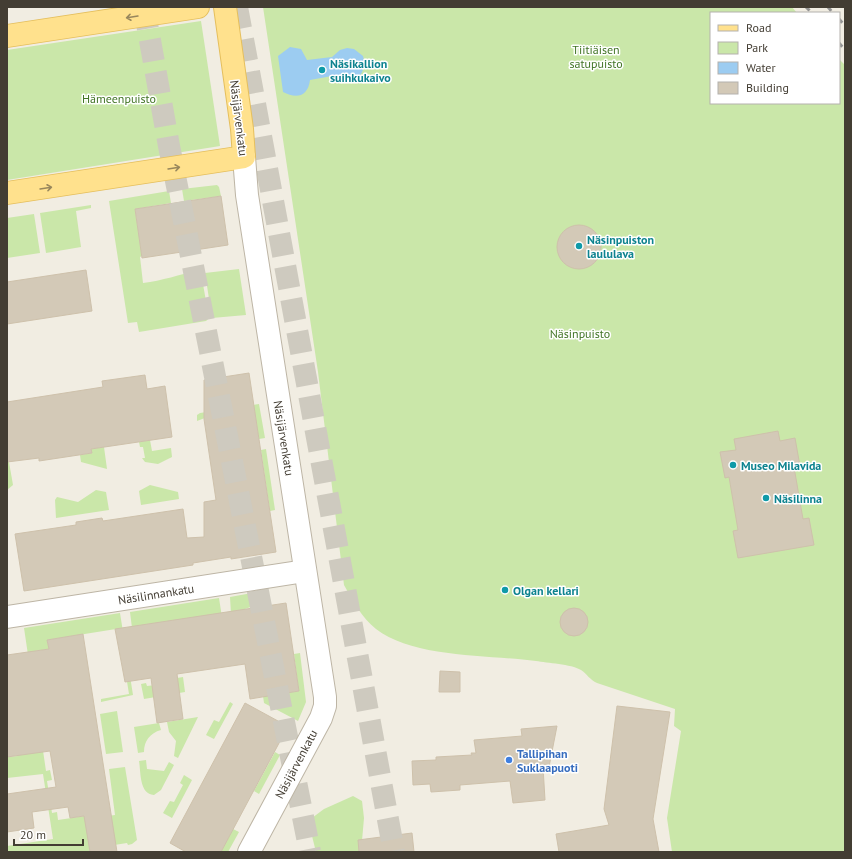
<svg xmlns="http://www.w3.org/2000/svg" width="852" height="859" font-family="'PT Sans',sans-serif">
<rect width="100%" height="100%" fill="#f1ede2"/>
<g fill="#cae7a9">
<path d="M263,7H792L797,13H711V103H839V59L845,65V852H672L667,818L681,731L674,726L675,709L597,683C590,680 587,674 581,670C571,664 547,663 536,661C490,655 413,658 376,629C362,618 353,601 344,585L318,372Z"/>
<polygon points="201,21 220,146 7,180 7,50"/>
<polygon points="217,185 219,187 221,196 184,201 182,189"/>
<path d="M169,191L171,203L135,209L142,256L140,257L143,283C162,281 180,274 198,271L201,273L209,318L206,321L139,332L137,322L128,323L109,201Z"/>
<polygon points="91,205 91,208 76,211 81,247 46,253 40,213"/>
<polygon points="34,214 40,253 7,258 7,218"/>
<polygon points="239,269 246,315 212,318 205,273"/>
<polygon points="259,404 265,438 259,439 254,409 210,416 197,421 197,415 200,413"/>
<polygon points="150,440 152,451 171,448 172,457 158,464 145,462 142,458 145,458 143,447 140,447 139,442"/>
<polygon points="104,447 107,469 81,462 80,455 92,453 91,449"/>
<polygon points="266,449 275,510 270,511 261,450"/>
<polygon points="7,462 9,462 13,485 7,490"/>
<polygon points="150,485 178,492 179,499 141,505 139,491"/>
<polygon points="96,490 106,492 109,510 56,518 55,500 57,497 78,502"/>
<polygon points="257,592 260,594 262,607 257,607 256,605 245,609 245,612 231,614 230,597"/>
<polygon points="219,598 223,624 133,636 130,612"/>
<polygon points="120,613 133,695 101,702 101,699 129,694 120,638 116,629 47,640 49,649 35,651 41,737 46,771 50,770 52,780 47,781 52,813 57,812 58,820 85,816 86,819 115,815 109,769 125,767 137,840 132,844 128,845 127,843 89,849 90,852 7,852 7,846 53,839 43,774 7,778 7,757 18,756 15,738 35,702 24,628"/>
<polygon points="300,653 306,702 298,721 264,703 263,696 299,691 294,654"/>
<polygon points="183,677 185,692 144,699 141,684 146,683 147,686 166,684 165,680"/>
<polygon points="230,702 233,704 214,739 206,735 214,720 219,722"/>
<polygon points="117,711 123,752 106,754 100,714"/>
<polygon points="198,717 178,758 174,756 176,741 169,732 167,722"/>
<path d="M159,723L161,730C150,733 144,741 144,752L138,753L134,727Z"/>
<polygon points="275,752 280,755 259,794 254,791"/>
<path d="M146,760L147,769L164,771L169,762L174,765L161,790L154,795C139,794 141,772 139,761Z"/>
<polygon points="184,775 192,780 172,818 163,813 170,801 174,802 183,785 180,783"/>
<polygon points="353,796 362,801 364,818 361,852 316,852 311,832 312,818 324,809"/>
<polygon points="233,829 239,832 228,852 221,852"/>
</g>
<path fill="#9cccf1" d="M290,47L301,49L307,60L332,57L340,50L347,48L354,49L363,56C367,69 360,83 344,80C340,79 337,76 332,76C325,77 317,79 310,80C308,97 296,99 283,92L278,56Z"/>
<g fill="#d3c9b7" stroke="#cec1ab">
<polygon points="221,196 228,245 142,258 135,209"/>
<circle cx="579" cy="247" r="22"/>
<polygon points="86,270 92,311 7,324 7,282"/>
<polygon points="249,373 276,552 231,559 231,557 193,563 193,565 24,591 15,534 76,525 76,522 102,518 103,521 183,509 187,538 204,537 204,502 216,500 204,419 204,380"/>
<polygon points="145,375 147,389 165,386 172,437 91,449 92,453 39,461 39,458 7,462 7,402 103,387 102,381"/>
<polygon points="778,431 780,441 795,438 800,466 794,467 803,519 809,518 814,545 738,558 733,531 738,530 729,477 725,478 720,452 736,450 734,439"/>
<polygon points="286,603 299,691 250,699 245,664 177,674 183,719 157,723 151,678 125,682 115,629"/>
<circle cx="574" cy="622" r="14"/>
<polygon points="83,634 103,763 117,852 90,852 84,816 70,818 68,807 32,812 34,828 7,832 7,794 56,787 50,751 7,757 7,655 49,649 47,640"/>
<polygon points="440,671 460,672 460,692 439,692"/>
<polygon points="245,703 278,721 276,725 286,730 221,852 186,852 170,843"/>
<polygon points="617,706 670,712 653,819 659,852 559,852 556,834 609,825 604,809"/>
<polygon points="557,726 549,767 543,767 545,800 513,803 510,781 460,785 460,790 431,792 430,784 413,785 412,761 436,760 436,757 472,755 471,753 476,753 474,740 522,736 521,729"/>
<polygon points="412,833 414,852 359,852 358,840"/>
</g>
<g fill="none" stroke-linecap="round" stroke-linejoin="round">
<g stroke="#cecabf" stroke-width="22" stroke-dasharray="22 11" stroke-linecap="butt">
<polyline points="144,7 169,146 310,852"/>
<polyline points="237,7 394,852"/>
</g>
<defs>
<g id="minor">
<polyline points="244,157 247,195 325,697 325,706 321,718 249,852"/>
<polyline points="7,617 305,571"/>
</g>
<g id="major">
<polyline points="7,36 198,7"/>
<polyline points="7,193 244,157 242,129 225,7"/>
</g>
</defs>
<use href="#minor" stroke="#bdb5a5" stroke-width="24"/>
<use href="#major" stroke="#e5bf5d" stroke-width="24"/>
<use href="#minor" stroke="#fff" stroke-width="22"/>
<use href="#major" stroke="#ffe18d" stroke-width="22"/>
<g stroke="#939393" stroke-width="3" stroke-dasharray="5 5" stroke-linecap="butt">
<polyline points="806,7 812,13"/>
<polyline points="828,7 833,13"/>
<polyline points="839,19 845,26"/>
<polyline points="839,43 845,50"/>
</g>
</g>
<defs><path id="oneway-shaft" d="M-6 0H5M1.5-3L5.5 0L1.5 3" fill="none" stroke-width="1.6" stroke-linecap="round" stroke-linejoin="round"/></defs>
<g stroke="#98875c">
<use href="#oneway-shaft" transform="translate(132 17) rotate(171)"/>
<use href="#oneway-shaft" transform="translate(174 168) rotate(-9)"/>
<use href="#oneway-shaft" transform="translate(46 188) rotate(-9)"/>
</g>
<g fill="#0f9aa8" stroke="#fff" stroke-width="1.5">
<circle cx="322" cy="70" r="4"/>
<circle cx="579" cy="246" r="4"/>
<circle cx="733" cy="465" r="4"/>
<circle cx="766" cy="498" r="4"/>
<circle cx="505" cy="590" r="4"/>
</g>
<circle fill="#3f7fe0" stroke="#fff" stroke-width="1.5" cx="509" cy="760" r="4"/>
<g text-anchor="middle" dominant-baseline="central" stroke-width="3" stroke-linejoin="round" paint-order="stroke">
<g font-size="12" fill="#427526" stroke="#fff">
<text x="596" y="49">Tiitiäisen<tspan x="596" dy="14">satupuisto</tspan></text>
<text x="119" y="98">Hämeenpuisto</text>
<text x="580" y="333">Näsinpuisto</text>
</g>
<g font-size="12" font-weight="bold" fill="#0d838f" stroke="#fff" text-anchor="start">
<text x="330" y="63">Näsikallion<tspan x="330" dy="14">suihkukaivo</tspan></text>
<text x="587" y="239">Näsinpuiston<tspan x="587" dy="14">laululava</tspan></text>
<text x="741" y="465">Museo Milavida</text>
<text x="774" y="498">Näsilinna</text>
<text x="513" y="590">Olgan kellari</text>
</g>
<g font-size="12" fill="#433d33" stroke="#fff">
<text transform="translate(239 118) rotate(83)">Näsijärvenkatu</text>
<text transform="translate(284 438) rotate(81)">Näsijärvenkatu</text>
<text transform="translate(156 594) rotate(-9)">Näsilinnankatu</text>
<text transform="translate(296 764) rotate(-62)">Näsijärvenkatu</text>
</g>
<g font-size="12" font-weight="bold" fill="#366cbe" stroke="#fff" text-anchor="start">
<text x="517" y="753">Tallipihan<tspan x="517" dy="14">Suklaapuoti</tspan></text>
</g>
</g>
<rect width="852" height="859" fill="none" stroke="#433d33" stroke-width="16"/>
<rect x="710" y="12" width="130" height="92" fill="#ffffff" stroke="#b4b1ad"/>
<rect x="718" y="25" width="20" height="6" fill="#ffe18d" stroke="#b4b1ad"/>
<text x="746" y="32" font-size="12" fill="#433d33">Road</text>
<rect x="718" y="42" width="20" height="12" fill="#cae7a9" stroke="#b4b1ad"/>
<text x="746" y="52" font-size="12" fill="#433d33">Park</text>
<rect x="718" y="62" width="20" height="12" fill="#9cccf1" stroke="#b4b1ad"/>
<text x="746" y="72" font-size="12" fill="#433d33">Water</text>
<rect x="718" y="82" width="20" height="12" fill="#d3c9b7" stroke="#b4b1ad"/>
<text x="746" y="92" font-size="12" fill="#433d33">Building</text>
<path d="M14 839v6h69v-6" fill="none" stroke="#433d33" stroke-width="2"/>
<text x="20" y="839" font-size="12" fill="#433d33" stroke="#ffffff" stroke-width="3" paint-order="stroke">20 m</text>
</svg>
